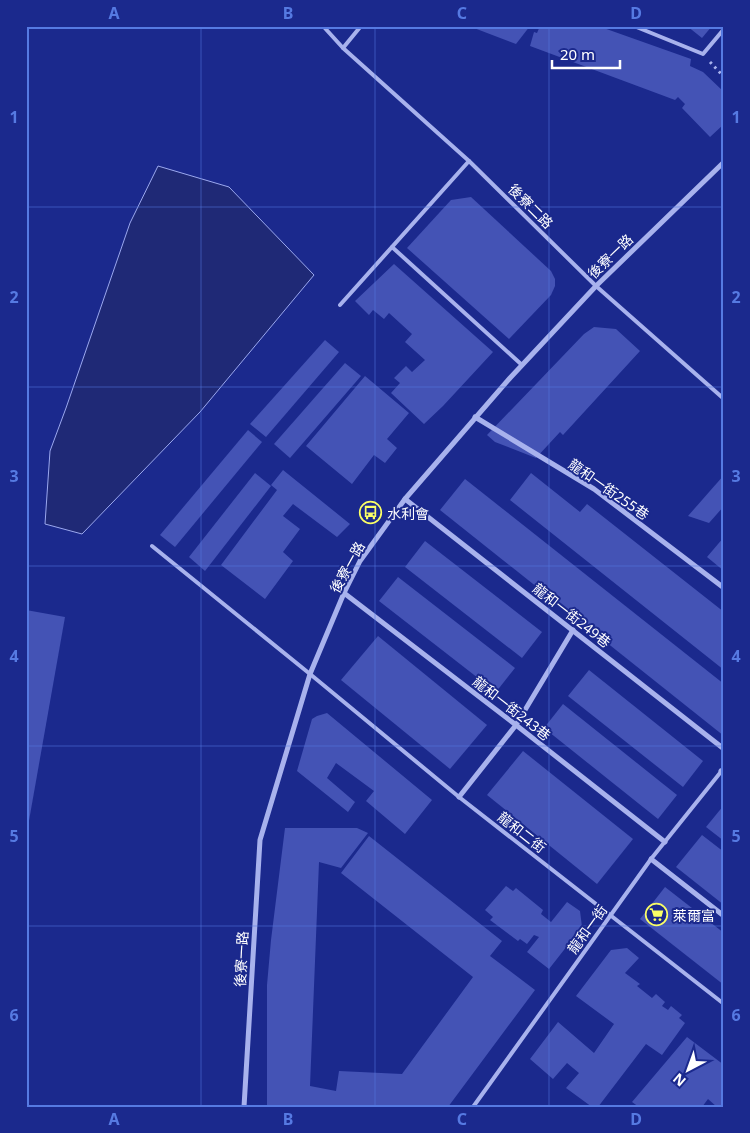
<svg xmlns="http://www.w3.org/2000/svg" width="750" height="1133" font-family="'Noto Sans','Noto Sans TC',sans-serif">
<rect width="100%" height="100%" fill="#1b298d"/>
<polygon fill="#1f2976" stroke="#9ba8ef" points="158,166 229,187 314,275 200,412 82,534 45,524 50,451 66,408 130,223"/>
<g fill="#4453b5">
<polygon points="475,26 530,26 516,44 474,28"/>
<polygon points="540,26 598,26 691,59 690,66 703,72 724,92 724,124 710,137 682,108 685,104 678,97 675,100 530,46 534,32 537,33"/>
<polygon points="687,26 712,26 702,38"/>
<polygon points="471,197 551,271 555,279 555,286 551,295 509,339 407,248 451,200"/>
<polygon points="394,264 493,352 443,406 424,424 391,393 400,383 394,378 406,366 412,372 425,360 405,342 412,334 389,313 384,319 373,310 369,315 355,301"/>
<polygon points="594,327 616,329 640,351 563,435 560,432 536,458 495,442 487,435 584,334"/>
<polygon points="325,340 339,352 266,437 250,424"/>
<polygon points="345,363 361,376 290,458 274,444"/>
<polygon points="365,376 409,413 387,439 397,448 385,463 374,455 352,484 306,446"/>
<polygon points="248,430 262,442 175,547 160,535"/>
<polygon points="283,470 350,524 337,537 293,504 283,516 300,529 283,552 293,561 265,599 221,565 277,490 271,485"/>
<polygon points="255,473 271,486 205,571 189,557"/>
<polygon points="531,473 580,512 587,504 724,612 724,670 510,500"/>
<polygon points="724,475 724,506 709,523 688,516"/>
<polygon points="465,479 724,684 724,736 440,510"/>
<polygon points="724,537 724,571 707,557"/>
<polygon points="425,541 542,632 522,658 405,567"/>
<polygon points="398,577 515,668 496,692 379,601"/>
<polygon points="26,610 65,617 27,832 26,832"/>
<polygon points="378,636 487,725 450,769 341,680"/>
<polygon points="589,670 703,761 683,787 568,696"/>
<polygon points="563,704 677,795 658,819 544,728"/>
<polygon points="327,713 432,800 405,834 366,801 374,791 336,763 327,778 355,802 348,812 297,771 312,719 317,716"/>
<polygon points="523,751 633,839 597,884 487,795"/>
<polygon points="724,805 724,841 706,827"/>
<polygon points="285,828 357,828 368,833 341,868 319,862 310,1086 336,1091 339,1071 402,1074 473,977 341,873 369,836 502,941 490,956 535,990 448,1107 267,1107 267,985 271,940"/>
<polygon points="702,835 724,852 724,905 676,867"/>
<polygon points="506,886 513,891 516,888 543,910 541,914 551,922 567,902 580,911 582,927 549,969 527,952 539,937 534,935 527,944 520,939 518,941 490,920 493,917 485,910"/>
<polygon points="665,887 724,933 724,985 640,919"/>
<polygon points="627,948 639,958 625,973 640,984 637,986 652,998 656,994 665,1002 662,1006 668,1010 671,1006 682,1015 679,1018 685,1023 662,1055 646,1044 598,1107 592,1107 566,1088 579,1073 567,1063 553,1079 530,1059 558,1022 594,1053 614,1024 576,996 611,950"/>
<polygon points="687,1037 724,1065 724,1107 717,1107 708,1099 702,1107 639,1107 632,1102"/>
</g>
<g fill="none" stroke-linecap="round" stroke-linejoin="round">
<polyline stroke="#a8b2ed" stroke-width="3" stroke-dasharray="2.5 4" stroke-linecap="butt" points="710,62 724,77"/>
<g stroke="#a8b2ed" stroke-width="4">
<polyline points="323,26 343,48 469,161 596,286 724,399"/>
<polyline points="634,26 703,54 724,29"/>
<polyline points="343,48 361,26"/>
<polyline points="392,247 522,365"/>
<polyline points="340,305 469,161"/>
<polyline points="152,546 310,674 459,797 724,1004"/>
<polyline points="473,1107 651,859 724,768"/>
</g>
<g stroke="#a8b2ed" stroke-width="5">
<polyline points="475,417 594,489 724,588"/>
<polyline points="405,499 724,749"/>
<polyline points="344,593 516,725 665,842"/>
<polyline points="721,771 724,773"/>
<polyline points="459,797 516,725 573,630"/>
<polyline points="651,859 724,916"/>
<polyline points="244,1107 260,840 310,674 344,593 360,561 405,499 510,378 596,286 724,162"/>
</g>
</g>
<path fill="none" stroke="#567ae2" stroke-width="1" stroke-opacity="0.55" d="M201,26V1107M375,26V1107M549,26V1107M26,207H724M26,387H724M26,566H724M26,746H724M26,926H724"/>
<defs>
<symbol id="bus-ring" viewBox="-11 -11 22 22"><circle r="9.5" fill="#1b298d" stroke="#fafe66" stroke-width="1.5"/><path d="M-5-6H5V4H4V6H2V4H-2V6H-4V4H-5ZM-3.5-4V0h7V-4ZM-3.5 1.2v1.5H-2V1.2ZM2 1.2v1.5H3.5V1.2Z" fill="#fafe66"/></symbol>
<symbol id="supermarket-ring" viewBox="-11 -11 22 22"><circle r="9.5" fill="#1b298d" stroke="#fafe66" stroke-width="1.5"/><path d="M-6-5.5h2.5l.6 2H6L4.5 2H-2.5L-4.4-4H-6ZM-1.5 3.2a1.3 1.3 0 1 0 .1 0ZM3 3.2a1.3 1.3 0 1 0 .1 0Z" fill="#fafe66"/></symbol>
</defs>
<g fill-rule="evenodd">
<use href="#bus-ring" x="358" y="500" width="25" height="25"/>
<use href="#supermarket-ring" x="644" y="902" width="25" height="25"/>
</g>
<g text-anchor="middle" dominant-baseline="central" stroke-width="4" stroke-linejoin="round" paint-order="stroke">
<g font-size="14" fill="#fff" stroke="#1b298d">
<text transform="translate(531 206) rotate(45)">後寮二路</text>
<text transform="translate(610 256) rotate(-44)">後寮一路</text>
<text transform="translate(609 489) rotate(35)">龍和一街255巷</text>
<text transform="translate(347 567) rotate(-61)">後寮一路</text>
<text transform="translate(572 615) rotate(38)">龍和一街249巷</text>
<text transform="translate(512 708) rotate(38)">龍和一街243巷</text>
<text transform="translate(522 832) rotate(38)">龍和二街</text>
<text transform="translate(587 929) rotate(-54)">龍和一街</text>
<text transform="translate(241 959) rotate(-87)">後寮一路</text>
</g>
<g font-size="14" fill="#fff" stroke="#1b298d" text-anchor="start">
<text x="387" y="513">水利會</text>
<text x="673" y="915">萊爾富</text>
</g>
</g>
<rect width="750" height="1133" fill="none" stroke="#1b298d" stroke-width="55"/>
<g transform="translate(688 1070) rotate(221)" stroke="#1b298d" stroke-width="4" paint-order="stroke">
<path d="M0-4L9 19L0 12L-9 19Z" fill="#ffffff"/>
<text y="-8" font-size="14" font-weight="bold" text-anchor="middle" fill="#ffffff">N</text>
</g>
<path d="M552 60v8h68v-8" fill="none" stroke="#ffffff" stroke-width="2.5"/>
<text x="560" y="60" font-size="15" fill="#ffffff" stroke="#1b298d" stroke-width="4" paint-order="stroke">20 m</text>
<rect x="28" y="28" width="694" height="1078" fill="none" stroke="#567ae2" stroke-width="2"/>
<g font-size="16" text-anchor="middle" font-weight="bold" fill="#567ae2">
<text x="114" y="19">A</text>
<text x="288" y="19">B</text>
<text x="462" y="19">C</text>
<text x="636" y="19">D</text>
<text x="14" y="123">1</text>
<text x="736" y="123">1</text>
<text x="14" y="303">2</text>
<text x="736" y="303">2</text>
<text x="14" y="482">3</text>
<text x="736" y="482">3</text>
<text x="14" y="662">4</text>
<text x="736" y="662">4</text>
<text x="14" y="842">5</text>
<text x="736" y="842">5</text>
<text x="14" y="1021">6</text>
<text x="736" y="1021">6</text>
<text x="114" y="1125">A</text>
<text x="288" y="1125">B</text>
<text x="462" y="1125">C</text>
<text x="636" y="1125">D</text>
</g>
</svg>
